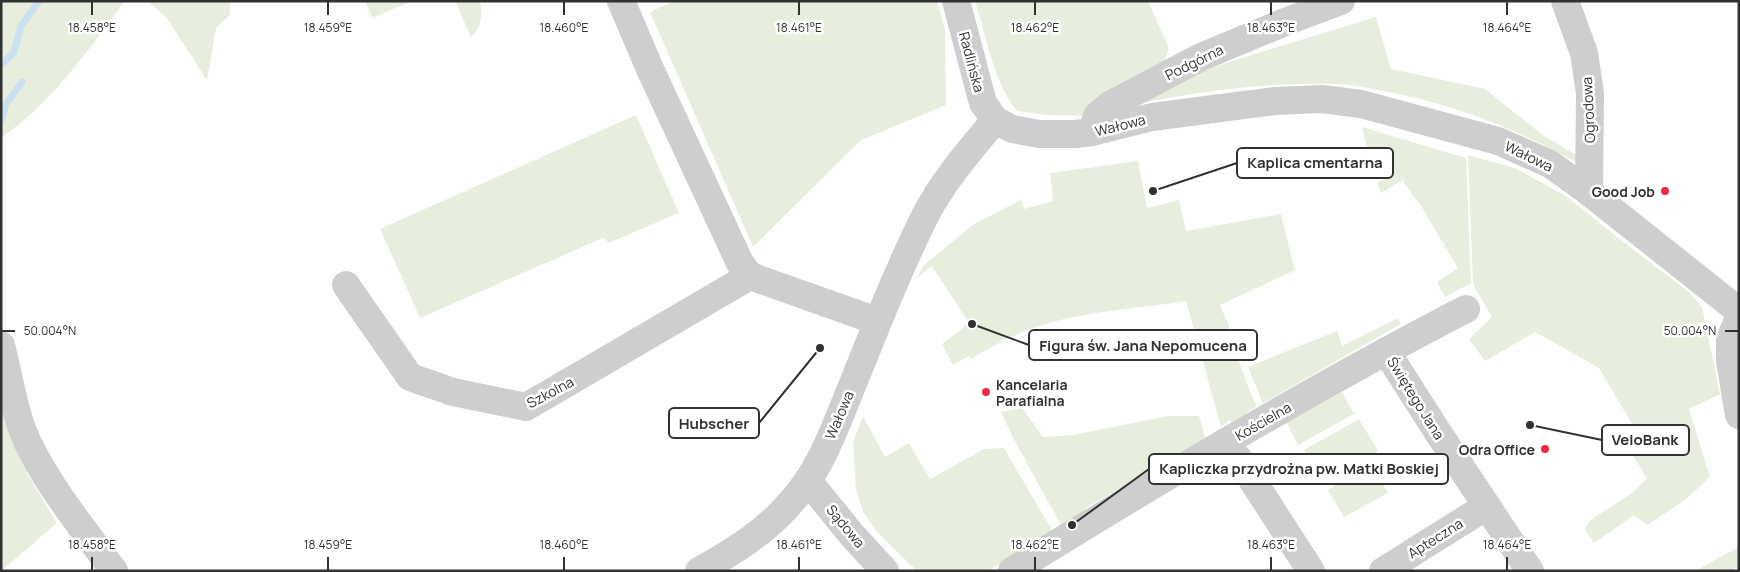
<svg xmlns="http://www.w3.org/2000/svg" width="1740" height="572" font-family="Manrope,sans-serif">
<rect width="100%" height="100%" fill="#fff"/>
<g fill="#e8eede">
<path d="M1,1H125C87,51 53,102 1,138Z"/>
<polygon points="147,1 230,1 230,15 216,28 207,80 166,17"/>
<polygon points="365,1 412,1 372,18"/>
<path d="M455,1H480C482,16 482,27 471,37Z"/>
<polygon points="675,1 937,1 945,30 946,105 861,140 753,247 650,12"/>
<path d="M975,1H1148L1169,48L1163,67L1084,116L1046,115L1017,111C994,83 986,36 975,1Z"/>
<path d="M1376,17L1391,69L1485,89L1544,136L1582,158L1579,164C1517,129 1452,103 1382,91C1367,88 1352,84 1337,84C1271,82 1198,91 1134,105L1186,77L1235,60Z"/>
<polygon points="636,115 679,213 608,243 605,237 420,318 380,229"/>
<path d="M1362,127L1466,158L1471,283L1445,297L1437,282L1458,268C1446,249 1435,229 1423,209C1417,198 1409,192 1403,180L1381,193L1377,182L1390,178L1385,153L1369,156Z"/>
<polygon points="1468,155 1515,168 1566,196 1622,241 1689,292 1702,307 1720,394 1689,409 1710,477 1685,500 1647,525 1634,515 1594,543 1585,530 1589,521 1632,493 1647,478 1628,448 1635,429 1599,368 1535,332 1485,361 1469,339 1492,317 1473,284"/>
<path d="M1138,161L1147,208L1179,200L1186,231L1281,214L1295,270L1220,305L1235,341L1234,349L1251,394L1257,406L1246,413L1245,422L1235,427L1230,420L1221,427L1186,301C1137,309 1084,311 1036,327C1012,335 991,347 970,359L969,356L953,365L942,344L969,323L932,266L917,278L923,266L974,224L1021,200L1024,209L1053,201L1050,173Z"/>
<polygon points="1398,318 1401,324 1263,403 1248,367 1337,331 1342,346"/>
<polygon points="1342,392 1354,414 1298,445 1286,422"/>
<polygon points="1,405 32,466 26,472 57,523 1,571"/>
<polygon points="1022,408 1043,437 1073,435 1168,416 1199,416 1206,440 1087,507 1075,518 1062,527 1013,438 1001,412"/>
<polygon points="863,416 885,457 909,443 930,479 984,449 1004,448 1053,532 988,571 917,571 876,531 863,511 856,490 853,442"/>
<polygon points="1359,419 1378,451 1322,485 1304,450"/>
<polygon points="1372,464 1388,493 1344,517 1328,490"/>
<polygon points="1739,547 1739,566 1730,571 1695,571"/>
</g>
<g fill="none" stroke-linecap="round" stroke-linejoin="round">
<g stroke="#cae2ef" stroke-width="7">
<polyline points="1,65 14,52 21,26 39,1"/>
<polyline points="1,120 6,104 22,82"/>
</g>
<g stroke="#cecece" stroke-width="28">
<polyline points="621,1 650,69 740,263 750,276 877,321"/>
<polyline points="956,1 983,103 995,120 1012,129 1039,134 1075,134 1092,132 1152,117 1275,101 1322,99 1361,104 1498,141 1550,164 1589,192 1739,311"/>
<polyline points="1565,1 1584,53 1590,93 1589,192"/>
<polyline points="1092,132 1097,116 1110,105 1201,57 1285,22 1341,1"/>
<polyline points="346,285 410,377 453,392 526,407 750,276"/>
<polyline points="1739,318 1730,339 1730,361 1739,415"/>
<path d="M1,345C10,379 15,421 32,451C54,494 86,532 114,571"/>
<polyline points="1386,351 1439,434 1530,571"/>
<polyline points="1221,445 1238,458 1311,571"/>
<polyline points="808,481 852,535 885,571"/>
<path d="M699,571C733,552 767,531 792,501C822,468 837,422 854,381C876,326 898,271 924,218C942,182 970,150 995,120"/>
<path d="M1012,571C1161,479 1311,389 1466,309"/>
<polyline points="1383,571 1487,506"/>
</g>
</g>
<path fill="none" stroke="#313131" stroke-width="2" d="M92,2V15M328,2V15M564,2V15M799,2V15M1035,2V15M1271,2V15M1507,2V15M2,331H15M1725,331H1738M92,557V570M328,557V570M564,557V570M799,557V570M1035,557V570M1271,557V570M1507,557V570"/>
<g fill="#f02a42" stroke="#fff" stroke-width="2">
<circle cx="1665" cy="191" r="5"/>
<circle cx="986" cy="392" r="5"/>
<circle cx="1545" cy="449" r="5"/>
</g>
<g text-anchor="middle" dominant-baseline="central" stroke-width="5" stroke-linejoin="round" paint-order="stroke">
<g font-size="14" fill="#313131" stroke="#fff">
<text transform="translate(972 62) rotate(75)">Radlińska</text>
<text transform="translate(1194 62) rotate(-26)">Podgórna</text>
<text transform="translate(1588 110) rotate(-93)">Ogrodowa</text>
<text transform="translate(1120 125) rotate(-14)">Wałowa</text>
<text transform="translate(1529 156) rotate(26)">Wałowa</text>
<text transform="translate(550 392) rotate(-28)">Szkolna</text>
<text transform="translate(1416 398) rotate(58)">Świętego Jana</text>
<text transform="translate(839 415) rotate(-67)">Wałowa</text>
<text transform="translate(1263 421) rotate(-30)">Kościelna</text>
<text transform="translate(846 526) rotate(50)">Sądowa</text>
<text transform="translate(1435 538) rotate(-32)">Apteczna</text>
</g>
<g font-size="14" font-weight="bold" fill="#313131" stroke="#fff" text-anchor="end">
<text x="1655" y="191">Good Job</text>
<text x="996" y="384" text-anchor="start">Kancelaria<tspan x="996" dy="16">Parafialna</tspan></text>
<text x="1535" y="449">Odra Office</text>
</g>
</g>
<g font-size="12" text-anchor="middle" fill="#313131" stroke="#fff" stroke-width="5" stroke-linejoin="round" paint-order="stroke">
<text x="92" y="32">18.458°E</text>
<text x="328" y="32">18.459°E</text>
<text x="564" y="32">18.460°E</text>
<text x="799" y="32">18.461°E</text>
<text x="1035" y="32">18.462°E</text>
<text x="1271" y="32">18.463°E</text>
<text x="1507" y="32">18.464°E</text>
<text x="50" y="335">50.004°N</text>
<text x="1690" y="335">50.004°N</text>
<text x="92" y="549">18.458°E</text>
<text x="328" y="549">18.459°E</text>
<text x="564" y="549">18.460°E</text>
<text x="799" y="549">18.461°E</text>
<text x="1035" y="549">18.462°E</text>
<text x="1271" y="549">18.463°E</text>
<text x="1507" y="549">18.464°E</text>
</g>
<path fill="none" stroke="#313131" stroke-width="2" d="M1153 191L1237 163M972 324L1029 345M820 348L759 423M1530 425L1602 440M1072 525L1149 469"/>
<g fill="#313131" stroke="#fff" stroke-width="2">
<circle cx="1153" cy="191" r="5"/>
<circle cx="972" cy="324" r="5"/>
<circle cx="820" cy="348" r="5"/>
<circle cx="1530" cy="425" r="5"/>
<circle cx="1072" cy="525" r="5"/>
</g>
<g fill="#fff" stroke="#313131" stroke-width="2">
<rect x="1237" y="148" width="156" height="30" rx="5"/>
<rect x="1029" y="330" width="228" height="30" rx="5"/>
<rect x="669" y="408" width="90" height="30" rx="5"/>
<rect x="1602" y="425" width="87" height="30" rx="5"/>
<rect x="1149" y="454" width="299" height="30" rx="5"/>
</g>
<g font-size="15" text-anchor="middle" font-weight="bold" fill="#313131">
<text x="1315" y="168">Kaplica cmentarna</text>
<text x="1143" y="351">Figura św. Jana Nepomucena</text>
<text x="714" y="429">Hubscher</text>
<text x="1645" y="445">VeloBank</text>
<text x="1299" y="474">Kapliczka przydrożna pw. Matki Boskiej</text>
</g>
<rect width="1740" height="572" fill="none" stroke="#313131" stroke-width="5"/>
</svg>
